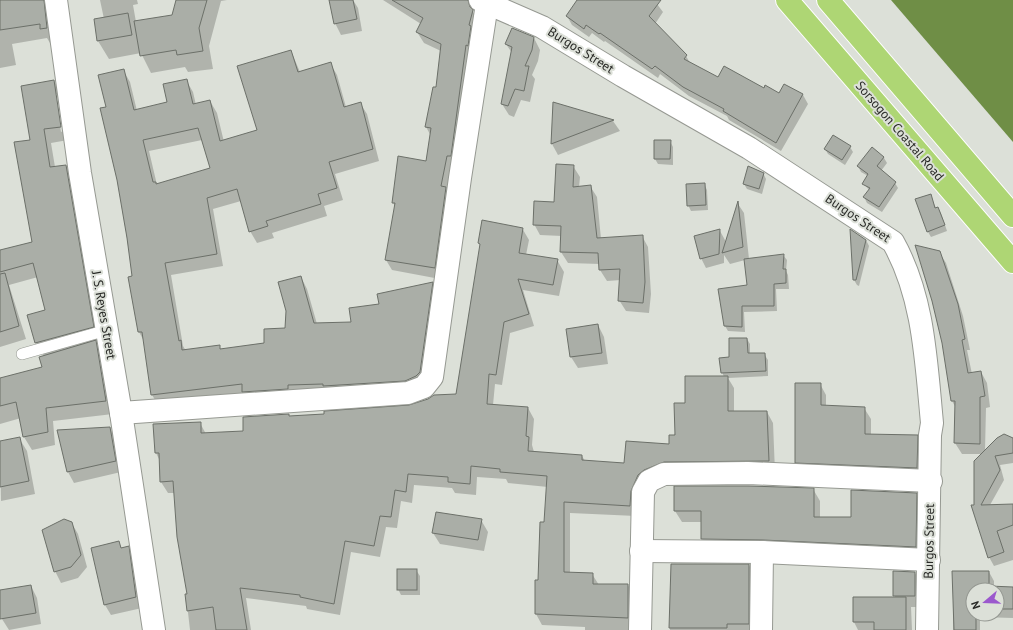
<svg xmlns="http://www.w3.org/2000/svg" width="1013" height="630" font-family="'PT Sans',sans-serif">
<rect width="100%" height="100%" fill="#dce0d8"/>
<polygon fill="#6f8e46" points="891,0 1013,0 1013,142"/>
<g fill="#0003" fill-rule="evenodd">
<polygon points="0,0 58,0 55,42 50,43 47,38 12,44 16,65 0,68"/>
<polygon points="100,0 137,0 138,4 133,5 136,22 173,16 177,0 227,0 221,1 209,46 213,69 188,72 185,67 151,73 141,53 109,59 98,41 95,20 104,19"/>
<polygon points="336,0 353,0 358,8 362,31 341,35 335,23"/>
<polygon points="383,0 481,0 474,6 473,12 479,22 440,279 392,270 386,260 396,207 393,203 426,162 431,136 426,127 437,89 441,51 424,43 417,32 421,24"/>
<polygon points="579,0 654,0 663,12 655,24 686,56 690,63 719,79 764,89 779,95 785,85 803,95 808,104 781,151 729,120 727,116 689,96 660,74 658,78 605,41 604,42 592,33 589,37 572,25 567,16"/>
<polygon points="534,38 540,50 538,61 532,75 535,79 530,102 521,100 514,117 509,115 502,104 512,53 506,44"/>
<path d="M291,51L300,72L330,63L337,75L346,107L360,103L367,114L379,161L335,174L343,200L324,206L327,216L272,233L274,238L257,243L250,231L241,201L213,209L223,266L171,275L183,346L186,351L219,346L221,350L265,343L286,329L301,277L307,289L317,324L352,323L381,305L432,283L439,294L426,384L159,406L152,395L144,341L139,332L129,277H133L107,108L123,70L130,82L137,111L168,103L186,80L193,92L196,105L210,101L217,113L224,142L258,130ZM202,140L211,169L157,185L149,151Z"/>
<path d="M54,81L62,94L68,140L51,143L55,167L66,166L73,179L101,340L95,341L103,355L113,414L53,421L55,445L32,450L24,437L21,418L0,424V379L43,368L44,356L36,343L46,311L38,277L9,285L26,339L0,347V251L33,242L31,140ZM55,94H57L63,131L61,132Z"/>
<polygon points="554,103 613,121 620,131 558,155 552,144"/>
<polygon points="670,141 673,147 673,165 658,164 655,159"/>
<polygon points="850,147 853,152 845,165 828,154 825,149"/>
<polygon points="872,149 884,158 887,163 881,171 895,183 898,188 882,212 867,203 864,197 869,190 864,184 868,176 861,172 858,166"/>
<polygon points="573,166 580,177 579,187 590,186 597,197 601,239 642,236 648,247 651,294 649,313 626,311 619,300 621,280 607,281 600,270 600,264 568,263 561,252 562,236 540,235 534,224 555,203"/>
<polygon points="763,173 766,179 762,194 747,189 744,184"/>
<polygon points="704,184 707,190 708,210 691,211 688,205"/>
<polygon points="930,195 936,208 938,208 941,213 947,231 931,237 928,232"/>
<polygon points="738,204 744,213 749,259 783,255 787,260 786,271 788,275 789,289 776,289 777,311 744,312 745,332 728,331 725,326 748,286 745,260 730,264 724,255 724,263 706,268 701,258 720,231 725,240 725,245"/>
<polygon points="522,228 529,240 526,255 557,260 564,272 559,296 523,290 534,326 510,333 502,385 495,384 493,405 528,408 534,419 532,445 534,452 582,456 585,461 625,464 670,446 686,404 724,377 722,372 730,358 747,339 750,344 750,354 764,354 768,360 768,376 728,378 734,388 734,412 767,412 773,423 775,472 650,481 636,516 570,513 570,573 592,574 599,585 628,585 634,597 634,630 585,630 585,627 542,625 536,614 548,487 508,483 506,479 477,477 476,495 455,493 452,488 414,485 412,503 401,501 397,528 386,527 380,557 351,552 340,615 307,609 306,606 246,598 251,630 190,630 186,595 188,595 175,493 168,493 161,482 160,461 156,453 200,423 206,434 244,432 288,415 289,417 325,415 409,406 456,394 481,246 479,243"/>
<polygon points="866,240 869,246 859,286 857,285 854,280"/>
<polygon points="939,252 946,263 963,316 970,350 967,350 972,374 981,372 987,383 990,407 986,408 985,451 1013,440 1013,463 1000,465 1004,480 990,505 1013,505 1013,560 994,566 989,557 975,506 983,454 962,454 955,443 956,408 952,401"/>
<polygon points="598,325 604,337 608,364 578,368 571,357"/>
<polygon points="820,384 826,395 826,406 864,408 871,419 871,435 917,436 923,447 923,479 803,473 796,462"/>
<polygon points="110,428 116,439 121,472 74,483 68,472"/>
<polygon points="19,438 27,451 35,494 1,501 0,442"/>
<polygon points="813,489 820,501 820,518 852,518 916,494 923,505 922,558 709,550 702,539 702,522 682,522 675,511"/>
<polygon points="481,520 488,532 484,551 440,544 433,533"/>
<polygon points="71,522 78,534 87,567 78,578 61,583 55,571"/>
<polygon points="119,543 122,549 128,547 134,558 142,608 111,615 105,605"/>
<polygon points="749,565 755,577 755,630 670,630 670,588"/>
<polygon points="416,570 420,576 420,595 401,595 398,589"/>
<polygon points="894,572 915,573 921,584 921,607 911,607 912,630 858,630 854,622 854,598 895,598"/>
<path d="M953,572H989L994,581V588H1013V618L980,617V630H953ZM973,590H997V614H973Z"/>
<polygon points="31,586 37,598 41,624 9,630 2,619 0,591"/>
</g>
<g fill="#aaaea7" stroke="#6c7069" fill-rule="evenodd">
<polygon points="0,0 44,0 47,28 40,29 40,24 0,30"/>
<polygon points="176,0 207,0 199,28 203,51 177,55 176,50 140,56 134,21 172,15"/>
<polygon points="329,0 353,0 357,19 334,24"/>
<polygon points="392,0 468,0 470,7 473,10 469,25 471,26 468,46 466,45 451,156 447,156 441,186 446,187 435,268 385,260 395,203 392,203 398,156 426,161 431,128 425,127 433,87 436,87 441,44 416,32 423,18"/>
<polygon points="577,0 661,0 649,16 687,55 684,59 718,77 724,66 764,88 765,85 779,93 784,84 803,94 776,143 723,111 724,109 683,87 655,66 652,69 600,33 599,34 586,25 584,29 566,16"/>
<polygon points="128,13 132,35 97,41 94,19"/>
<polygon points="512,28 534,37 532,50 525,66 529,66 524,91 515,89 508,106 501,104 512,47 505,44"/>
<path d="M291,50L298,72L331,62L344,107L361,102L373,149L329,162L337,188L318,194L321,204L266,221L268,226L249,232L237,189L207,198L217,254L165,263L179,341L181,340L182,350L220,345V349L264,343V329L285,328L286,311L278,282L301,276L314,323L351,322L349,308L379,304L377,294L433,282L420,372L416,376L405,381L323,386V384L288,385V389L242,392V384L151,395L142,332H138L128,277L132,276L127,238L117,180L100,108L106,107L98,75L124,69L134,110L167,102L163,84L187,79L193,104L210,100L220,141L257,130L237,66ZM198,128L210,168L156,184V182H153L143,140Z"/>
<polygon points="54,80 61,127 44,129 50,167 66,165 94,327 35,343 27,315 45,310 33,263 0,272 0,250 32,242 14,142 30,140 21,86"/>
<polygon points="553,102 614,120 551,144"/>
<polygon points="833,135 851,146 842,160 824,149"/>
<polygon points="654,140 671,140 670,159 654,159"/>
<polygon points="872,147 884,157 877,166 896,182 879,207 863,197 870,188 862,184 868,174 857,166"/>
<polygon points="556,164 574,165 573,187 591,185 597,238 643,235 645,282 643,303 618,301 620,269 599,270 598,253 560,252 561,226 533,225 534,201 554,202"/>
<polygon points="748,166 764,173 759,189 743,184"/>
<polygon points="705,183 706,205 687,206 686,184"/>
<polygon points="931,194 935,208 938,207 945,225 927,232 915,199"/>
<polygon points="738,201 743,247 722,253"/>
<polygon points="482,220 523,228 519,253 558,259 553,285 518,279 529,314 504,322 496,375 489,374 487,404 528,407 526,436 529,437 528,451 582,455 582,460 624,463 626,441 669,444 669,435 675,435 674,403 685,403 685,376 728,376 728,411 767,411 769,461 664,462 644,470 638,475 631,491 630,506 564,502 564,572 593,573 593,584 628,584 628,618 535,614 535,580 538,580 540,522 544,522 547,476 500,472 500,469 471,466 470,484 448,482 448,477 408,474 406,492 395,490 391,517 380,516 374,546 345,541 334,604 300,597 300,595 240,588 247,630 216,630 213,607 187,611 185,594 187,594 177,537 173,481 160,482 159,453 155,453 153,424 201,422 201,433 243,431 243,417 289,414 289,416 324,414 324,411 409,405 428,399 434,395 456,394 480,244 478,243"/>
<polygon points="720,229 719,254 700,259 694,236"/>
<polygon points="850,229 866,240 856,280 853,280"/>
<polygon points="915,245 940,251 958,304 965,339 962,340 968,373 981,371 985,396 980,397 980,444 954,443 955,401 951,401 942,343 932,301"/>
<polygon points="784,254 783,269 786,269 786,283 774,284 774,306 742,306 742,327 724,326 718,289 747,285 744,259"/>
<polygon points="5,273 19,326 0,332 0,274"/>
<polygon points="598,324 602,353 570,357 566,329"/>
<polygon points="729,338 747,338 748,353 765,353 766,371 721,373 719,358 729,357"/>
<polygon points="96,340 106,401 46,408 48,432 23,437 16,402 0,406 0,378 42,367 39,357"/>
<polygon points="795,383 821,383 821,405 865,407 865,434 918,435 917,468 795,463"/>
<polygon points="110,427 116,461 67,472 57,430"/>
<polygon points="1004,434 1013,438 1013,453 995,456 1000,470 981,505 1013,504 1013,525 997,531 1004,552 988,558 971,505 974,505 974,461 997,438"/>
<polygon points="20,437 29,481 0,487 0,441"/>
<polygon points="674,486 748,486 814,488 814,517 851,517 851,490 917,493 916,547 763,540 701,539 701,511 674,511"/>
<polygon points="436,512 482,519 478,540 432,533"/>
<polygon points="64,519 72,522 81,555 71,567 54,572 42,530"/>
<polygon points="119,541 121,548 129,546 136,597 104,605 91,548"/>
<polygon points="671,564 749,564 749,624 727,624 727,628 669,628"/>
<rect x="397" y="569" width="20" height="21"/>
<polygon points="893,571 915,572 915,596 893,596"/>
<polygon points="952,571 989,571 989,586 1013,587 1013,609 997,609 997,590 973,590 973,614 976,614 976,630 954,630"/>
<polygon points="31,585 36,613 0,619 0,590"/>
<polygon points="853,597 906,597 906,630 874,630 874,622 853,622"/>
</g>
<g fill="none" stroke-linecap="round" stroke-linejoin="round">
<defs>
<polyline id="service" points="22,354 107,330"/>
<g id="minor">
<path d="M480,0L542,27L623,76L749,148L893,242C924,297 926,361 932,423L930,435L927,630"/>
<polyline points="121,413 408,393 424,387 432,377 460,178 487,4"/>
<polyline points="641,551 762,552 929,560"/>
<polyline points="640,630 643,492 649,481 664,474 748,473 931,481"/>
<polyline points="761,630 762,552"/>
</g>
<polyline id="tertiary" points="56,0 80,173 121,413 154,630"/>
<g id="trunk">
<polyline points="787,0 1013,262"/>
<polyline points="828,0 1013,216"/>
</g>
</defs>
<use href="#service" stroke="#969992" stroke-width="12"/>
<use href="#minor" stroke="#969992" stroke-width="24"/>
<use href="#tertiary" stroke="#969992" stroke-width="24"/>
<use href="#trunk" stroke="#fff" stroke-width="24"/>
<use href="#service" stroke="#fff" stroke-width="11"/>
<use href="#minor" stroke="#fff" stroke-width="22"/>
<use href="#tertiary" stroke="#fff" stroke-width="22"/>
<use href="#trunk" stroke="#aed674" stroke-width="22"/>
</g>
<g text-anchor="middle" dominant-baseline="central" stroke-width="4" stroke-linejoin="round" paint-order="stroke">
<g font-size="13" fill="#282926" stroke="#dce0d8">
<text transform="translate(581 50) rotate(32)">Burgos Street</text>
<text transform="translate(900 131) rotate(49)">Sorsogon Coastal Road</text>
<text transform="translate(858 218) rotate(34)">Burgos Street</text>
<text transform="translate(104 315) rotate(80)">J. S. Reyes Street</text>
<text transform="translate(929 541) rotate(-89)">Burgos Street</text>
</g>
</g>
<g transform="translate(985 602) rotate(251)"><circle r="19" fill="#dce0d8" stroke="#949791"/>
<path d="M0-3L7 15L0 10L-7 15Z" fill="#9b58cd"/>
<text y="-6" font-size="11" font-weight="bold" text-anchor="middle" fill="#282926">N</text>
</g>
</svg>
